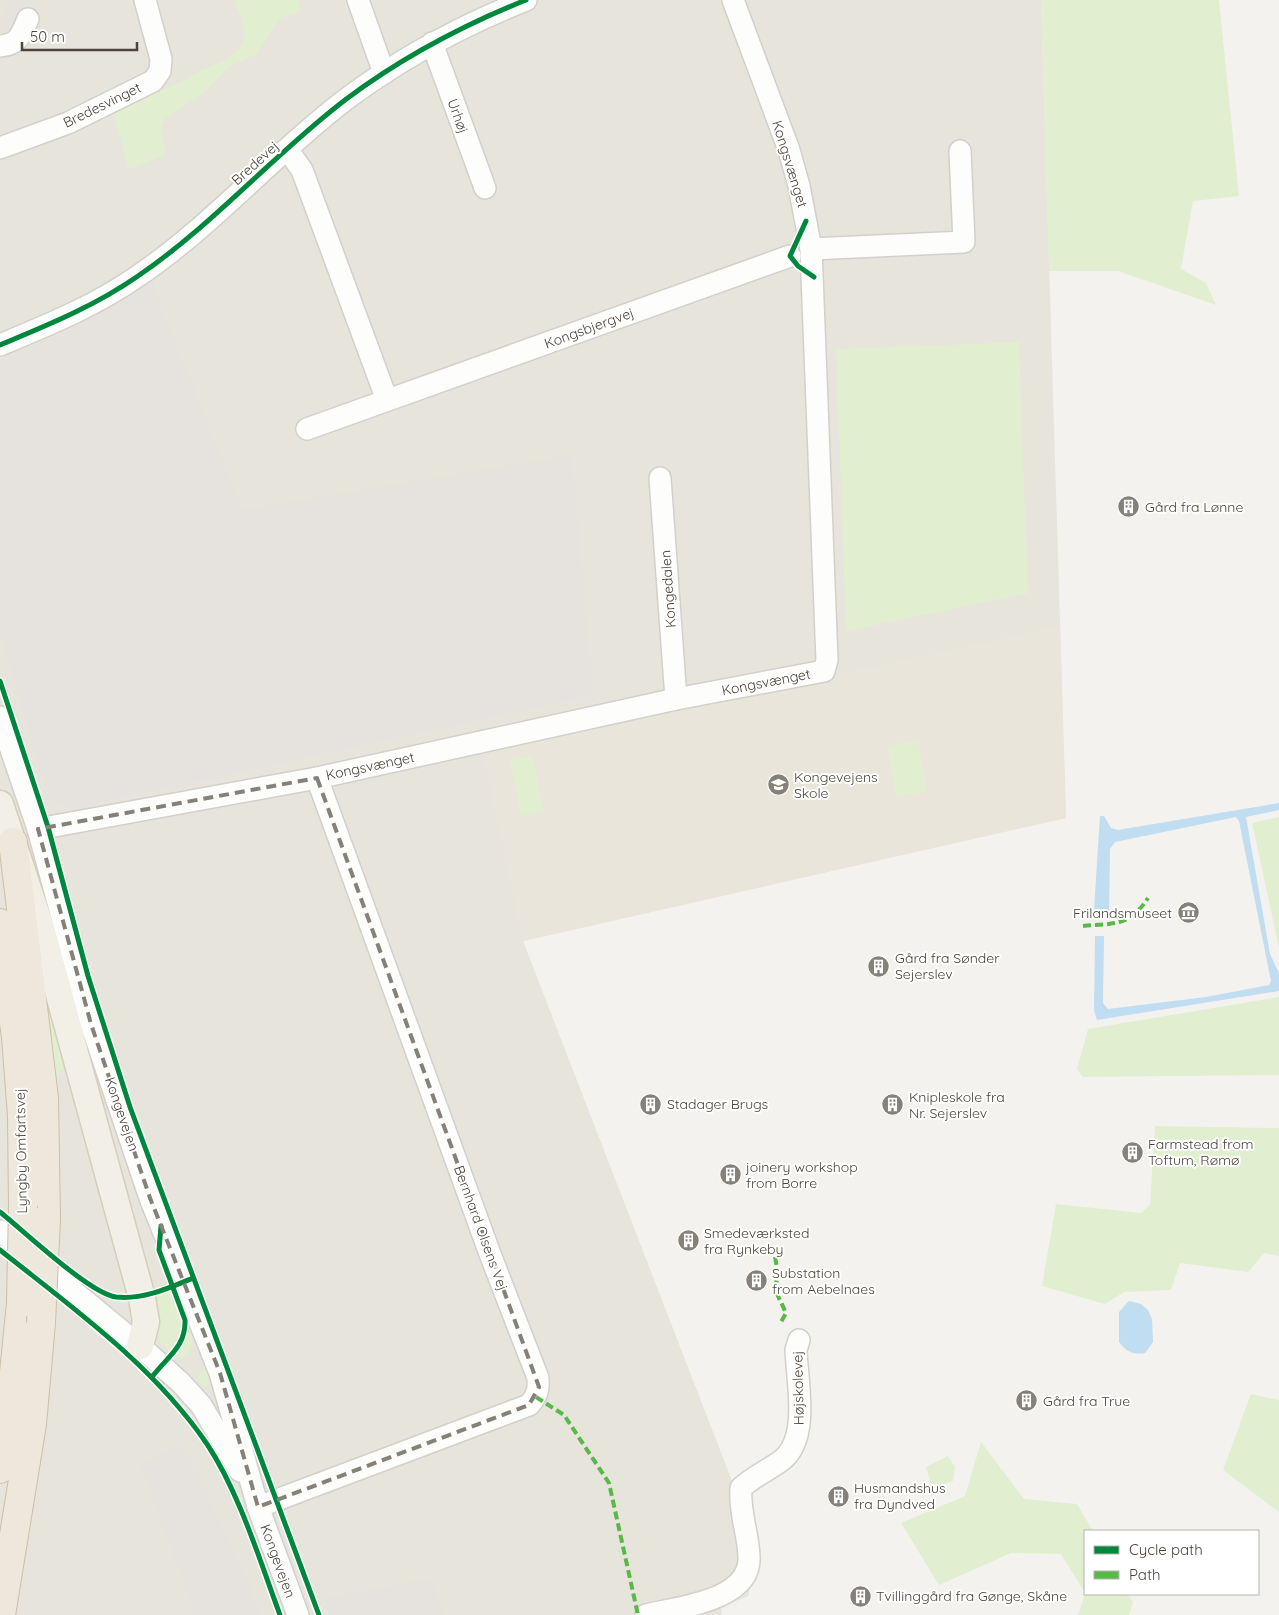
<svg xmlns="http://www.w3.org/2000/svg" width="1279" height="1615" font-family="Quicksand,sans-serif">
<rect width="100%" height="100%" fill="#f4f2ee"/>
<polygon fill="#e7e4dc" points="0,0 1041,0 1066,818 523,941 751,1530 756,1564 748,1596 721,1607 722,1615 0,1615"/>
<polygon fill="#e6e2de" points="152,284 243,510 572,455 593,695 69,809 48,798 0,633 0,361 4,357 62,334"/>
<polygon fill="#eae5da" points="1060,626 1066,818 523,941 483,752"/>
<g fill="#e1eecf">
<path d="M235,0H298L301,11L280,18L255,55L230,66L202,94L165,119L161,129L166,154L129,170L113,113L185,80C201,66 240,62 244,38C246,26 238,11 235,0Z"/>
<polygon points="1041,0 1219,0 1239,196 1193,201 1181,269 1206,283 1216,305 1118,271 1049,271"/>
<polygon points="1019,342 1028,593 846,631 836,349"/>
<polygon points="918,740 927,791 896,797 887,746"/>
<polygon points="532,756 544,811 521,816 510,760"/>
<polygon points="1279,817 1279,948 1252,823"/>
<polygon points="31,910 66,1059 53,1087"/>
<polygon points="1279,997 1279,1075 1083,1077 1077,1069 1088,1029"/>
<polygon points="1155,1126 1279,1128 1279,1256 1264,1253 1248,1272 1180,1263 1171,1290 1124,1292 1105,1304 1042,1286 1056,1204 1141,1213 1150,1205"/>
<path d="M171,1291C182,1316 189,1330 170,1353L161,1343L148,1297Z"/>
<path d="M189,1324C194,1337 196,1356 178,1360L175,1358L186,1342Z"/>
<polygon points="207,1363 211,1364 207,1386 204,1387 197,1378"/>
<polygon points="1251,1394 1279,1400 1279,1512 1223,1470"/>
<polygon points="981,1442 1024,1499 1077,1504 1093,1531 1085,1531 1085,1593 1061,1554 1011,1553 939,1585 901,1523 965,1496"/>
<polygon points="948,1456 955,1467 953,1481 932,1488 926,1467"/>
<polygon points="1085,1594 1128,1594 1133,1602 1129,1615 1078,1615"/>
</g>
<g fill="#e6e3df">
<polygon points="9,0 18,0 34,7 21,37 0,28 0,22"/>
<polygon points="153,324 237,515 275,509 276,515 479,496 478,474 553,460 573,678 523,683 510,528 281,552 280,540 274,541 276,562 248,564 252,609 180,615 179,602 151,604 131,595 120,575 116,525 95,527 90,495 87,495 86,484 79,484 68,377 118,344 119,325"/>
<polygon points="183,1445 239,1559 261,1615 195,1615 140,1464"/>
<polygon points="432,1578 443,1615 330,1615 324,1598"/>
</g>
<g fill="#c0ddf1">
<polygon points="1279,803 1279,810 1246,817 1270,954 1279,973 1279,991 1097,1020 1094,1010 1095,936 1104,936 1103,1003 1108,1009 1206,997 1269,985 1271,981 1239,821 1236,817 1115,842 1110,849 1109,913 1098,917 1094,910 1100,816 1104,816 1111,828 1118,830"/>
<path d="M1129,1301L1141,1304L1148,1310L1152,1319L1153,1342L1145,1353C1132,1355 1127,1352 1119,1342V1312Z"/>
</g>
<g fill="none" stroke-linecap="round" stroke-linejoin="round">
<defs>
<g id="minor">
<polyline points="358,0 384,73"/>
<polyline points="432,43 485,188"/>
<path d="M0,46C18,45 22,34 28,19"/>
<polyline points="0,148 68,123 153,81 160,71 161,59 145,0"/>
<polyline points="287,149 302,170 387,400"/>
<polyline points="811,249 964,242 960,151"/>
<path d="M0,345C48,325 95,306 138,276C213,225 273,155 345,100C401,58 461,26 526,0"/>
<polyline points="307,429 790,256"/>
<polyline points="660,478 676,699"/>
<polyline points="0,717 38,829 91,1024 150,1198 220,1373 258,1507 298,1615"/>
<polyline points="38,829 317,778 676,699 824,671 827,660 811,249 799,186 789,150 733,0"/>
<polyline points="0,1231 140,1346 181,1383 201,1405 240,1471"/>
<path d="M258,1507L529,1405C537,1396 539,1390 538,1378L490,1254L317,778"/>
<path d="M646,1615C678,1607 752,1601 749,1556C748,1532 739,1512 741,1488C754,1476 769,1470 782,1460C810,1438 797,1382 796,1350L799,1340"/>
</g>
<polyline id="major" points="0,804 40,925 142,1298 146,1322 140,1346"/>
<g id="highway">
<polyline points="13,842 44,1098 46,1219"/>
<polyline points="0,923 16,1037 22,1116 23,1206"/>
<polyline points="0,1469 11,1403 21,1303"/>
<polyline points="1,1615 32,1424 41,1323"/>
</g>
</defs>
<use href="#minor" stroke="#d2d0cb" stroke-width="24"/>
<use href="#major" stroke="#d6cebb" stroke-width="29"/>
<use href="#highway" stroke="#ccbfa9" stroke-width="30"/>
<use href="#minor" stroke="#fdfdfc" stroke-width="21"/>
<use href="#major" stroke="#f2efe6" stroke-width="26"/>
<use href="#highway" stroke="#ede8db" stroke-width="28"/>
<defs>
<g id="highway-bridge">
<polyline points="21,1303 23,1206"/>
<polyline points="41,1323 46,1219"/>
</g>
</defs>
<use href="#highway-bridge" stroke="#ccbfa9" stroke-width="30" stroke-linecap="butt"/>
<use href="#highway-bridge" stroke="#ede8db" stroke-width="28"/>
<g stroke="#58b947" stroke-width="4" stroke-dasharray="8 4" stroke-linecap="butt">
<path d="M1083,926C1115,923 1129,927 1148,898"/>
<polyline points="775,1257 778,1273 776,1284 777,1294 786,1313 780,1324"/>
<polyline points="536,1397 564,1415 609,1483 638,1615"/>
</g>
<defs>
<g id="cycleway">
<polyline points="806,221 790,256 798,266 814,277"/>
<path d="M0,345C48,325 95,306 138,276C213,225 273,155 345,100C401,58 461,26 526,0"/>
<polyline points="0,681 48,827 88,976 130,1107 319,1615"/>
<path d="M0,1212C24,1231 89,1293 116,1297C143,1300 169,1288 193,1278"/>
<path d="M0,1250C74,1309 153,1365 207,1444C239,1492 260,1561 280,1615"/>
<path d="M152,1377C167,1357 186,1347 185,1320L159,1250L161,1226"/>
</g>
</defs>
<use href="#cycleway" stroke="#fff" stroke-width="8"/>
<use href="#cycleway" stroke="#00873e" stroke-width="5"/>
</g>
<path fill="none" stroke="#868178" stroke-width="4" stroke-dasharray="10 6" stroke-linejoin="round" d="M317,778L539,1387L529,1405L258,1507L220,1373L150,1198L91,1024L38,829Z"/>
<defs>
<symbol id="building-disc" viewBox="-11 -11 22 22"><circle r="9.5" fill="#868178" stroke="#fff"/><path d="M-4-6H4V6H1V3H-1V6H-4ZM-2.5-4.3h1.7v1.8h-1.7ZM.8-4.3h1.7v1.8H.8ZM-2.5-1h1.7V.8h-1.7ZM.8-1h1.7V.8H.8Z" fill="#fff"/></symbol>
<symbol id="school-disc" viewBox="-11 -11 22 22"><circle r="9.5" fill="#868178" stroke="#fff"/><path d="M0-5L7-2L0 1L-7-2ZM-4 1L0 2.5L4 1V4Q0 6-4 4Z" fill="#fff"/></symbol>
<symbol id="museum-disc" viewBox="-11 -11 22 22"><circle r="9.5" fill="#868178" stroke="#fff"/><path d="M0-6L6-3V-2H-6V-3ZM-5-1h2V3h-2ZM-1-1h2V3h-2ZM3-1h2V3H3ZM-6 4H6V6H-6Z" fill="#fff"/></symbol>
</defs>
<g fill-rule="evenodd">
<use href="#building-disc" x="1116" y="494" width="25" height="25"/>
<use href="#school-disc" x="766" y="772" width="25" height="25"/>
<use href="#museum-disc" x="1176" y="900" width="25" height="25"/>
<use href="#building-disc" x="866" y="954" width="25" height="25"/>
<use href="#building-disc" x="638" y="1092" width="25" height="25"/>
<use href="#building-disc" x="880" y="1092" width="25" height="25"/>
<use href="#building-disc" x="1120" y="1140" width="25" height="25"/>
<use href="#building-disc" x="718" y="1162" width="25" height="25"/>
<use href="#building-disc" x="676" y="1228" width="25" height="25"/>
<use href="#building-disc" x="744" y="1268" width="25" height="25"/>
<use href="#building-disc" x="1014" y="1388" width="25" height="25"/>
<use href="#building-disc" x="826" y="1484" width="25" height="25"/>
<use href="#building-disc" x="848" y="1584" width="25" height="25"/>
</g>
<g text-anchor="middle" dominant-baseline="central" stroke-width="4" stroke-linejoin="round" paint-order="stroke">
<g font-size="14" fill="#4b4439" stroke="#fff">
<text transform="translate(102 105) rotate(-26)">Bredesvinget</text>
<text transform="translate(458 116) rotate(70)">Urhøj</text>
<text transform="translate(255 163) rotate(-42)">Bredevej</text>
<text transform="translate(790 164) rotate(73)">Kongsvænget</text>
<text transform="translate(589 328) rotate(-20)">Kongsbjergvej</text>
<text transform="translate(668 589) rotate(-94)">Kongedalen</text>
<text transform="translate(766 682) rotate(-11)">Kongsvænget</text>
<text transform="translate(370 766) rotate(-12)">Kongsvænget</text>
<text transform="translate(122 1114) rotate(71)">Kongevejen</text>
<text transform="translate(21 1151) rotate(-91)">Lyngby Omfartsvej</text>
<text transform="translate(481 1228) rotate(70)">Bernhard Olsens Vej</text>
<text transform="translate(798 1388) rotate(-91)">Højskolevej</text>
<text transform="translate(278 1561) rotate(70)">Kongevejen</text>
</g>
<g font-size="14" fill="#4b4439" stroke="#fff" text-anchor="start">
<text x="1145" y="507">Gård fra Lønne</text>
<text x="794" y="777">Kongevejens<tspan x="794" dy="16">Skole</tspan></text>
<text x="1172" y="913" text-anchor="end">Frilandsmuseet</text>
<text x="895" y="958">Gård fra Sønder<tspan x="895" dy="16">Sejerslev</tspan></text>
<text x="909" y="1097">Knipleskole fra<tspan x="909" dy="16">Nr. Sejerslev</tspan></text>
<text x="667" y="1104">Stadager Brugs</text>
<text x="1148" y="1144">Farmstead from<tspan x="1148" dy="16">Toftum, Rømø</tspan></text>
<text x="746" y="1167">joinery workshop<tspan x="746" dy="16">from Borre</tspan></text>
<text x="704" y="1233">Smedeværksted<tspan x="704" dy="16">fra Rynkeby</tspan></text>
<text x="772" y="1273">Substation<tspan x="772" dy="16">from Aebelnaes</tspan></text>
<text x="1043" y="1401">Gård fra True</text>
<text x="854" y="1488">Husmandshus<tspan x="854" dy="16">fra Dyndved</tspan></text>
<text x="876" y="1596">Tvillinggård fra Gønge, Skåne</text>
</g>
</g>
<rect x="1084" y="1530" width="175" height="65" fill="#ffffff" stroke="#b7b4b0"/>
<rect x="1094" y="1546" width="25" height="8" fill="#00873e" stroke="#b7b4b0"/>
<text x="1129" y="1555" font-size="15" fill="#4b4439">Cycle path</text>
<rect x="1094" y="1571" width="25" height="8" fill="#58b947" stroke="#b7b4b0"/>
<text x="1129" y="1580" font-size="15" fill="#4b4439">Path</text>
<path d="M22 42v8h115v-8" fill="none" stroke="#4b4439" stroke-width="2.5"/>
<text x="30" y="42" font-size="15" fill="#4b4439" stroke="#ffffff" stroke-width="4" paint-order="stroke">50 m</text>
</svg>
